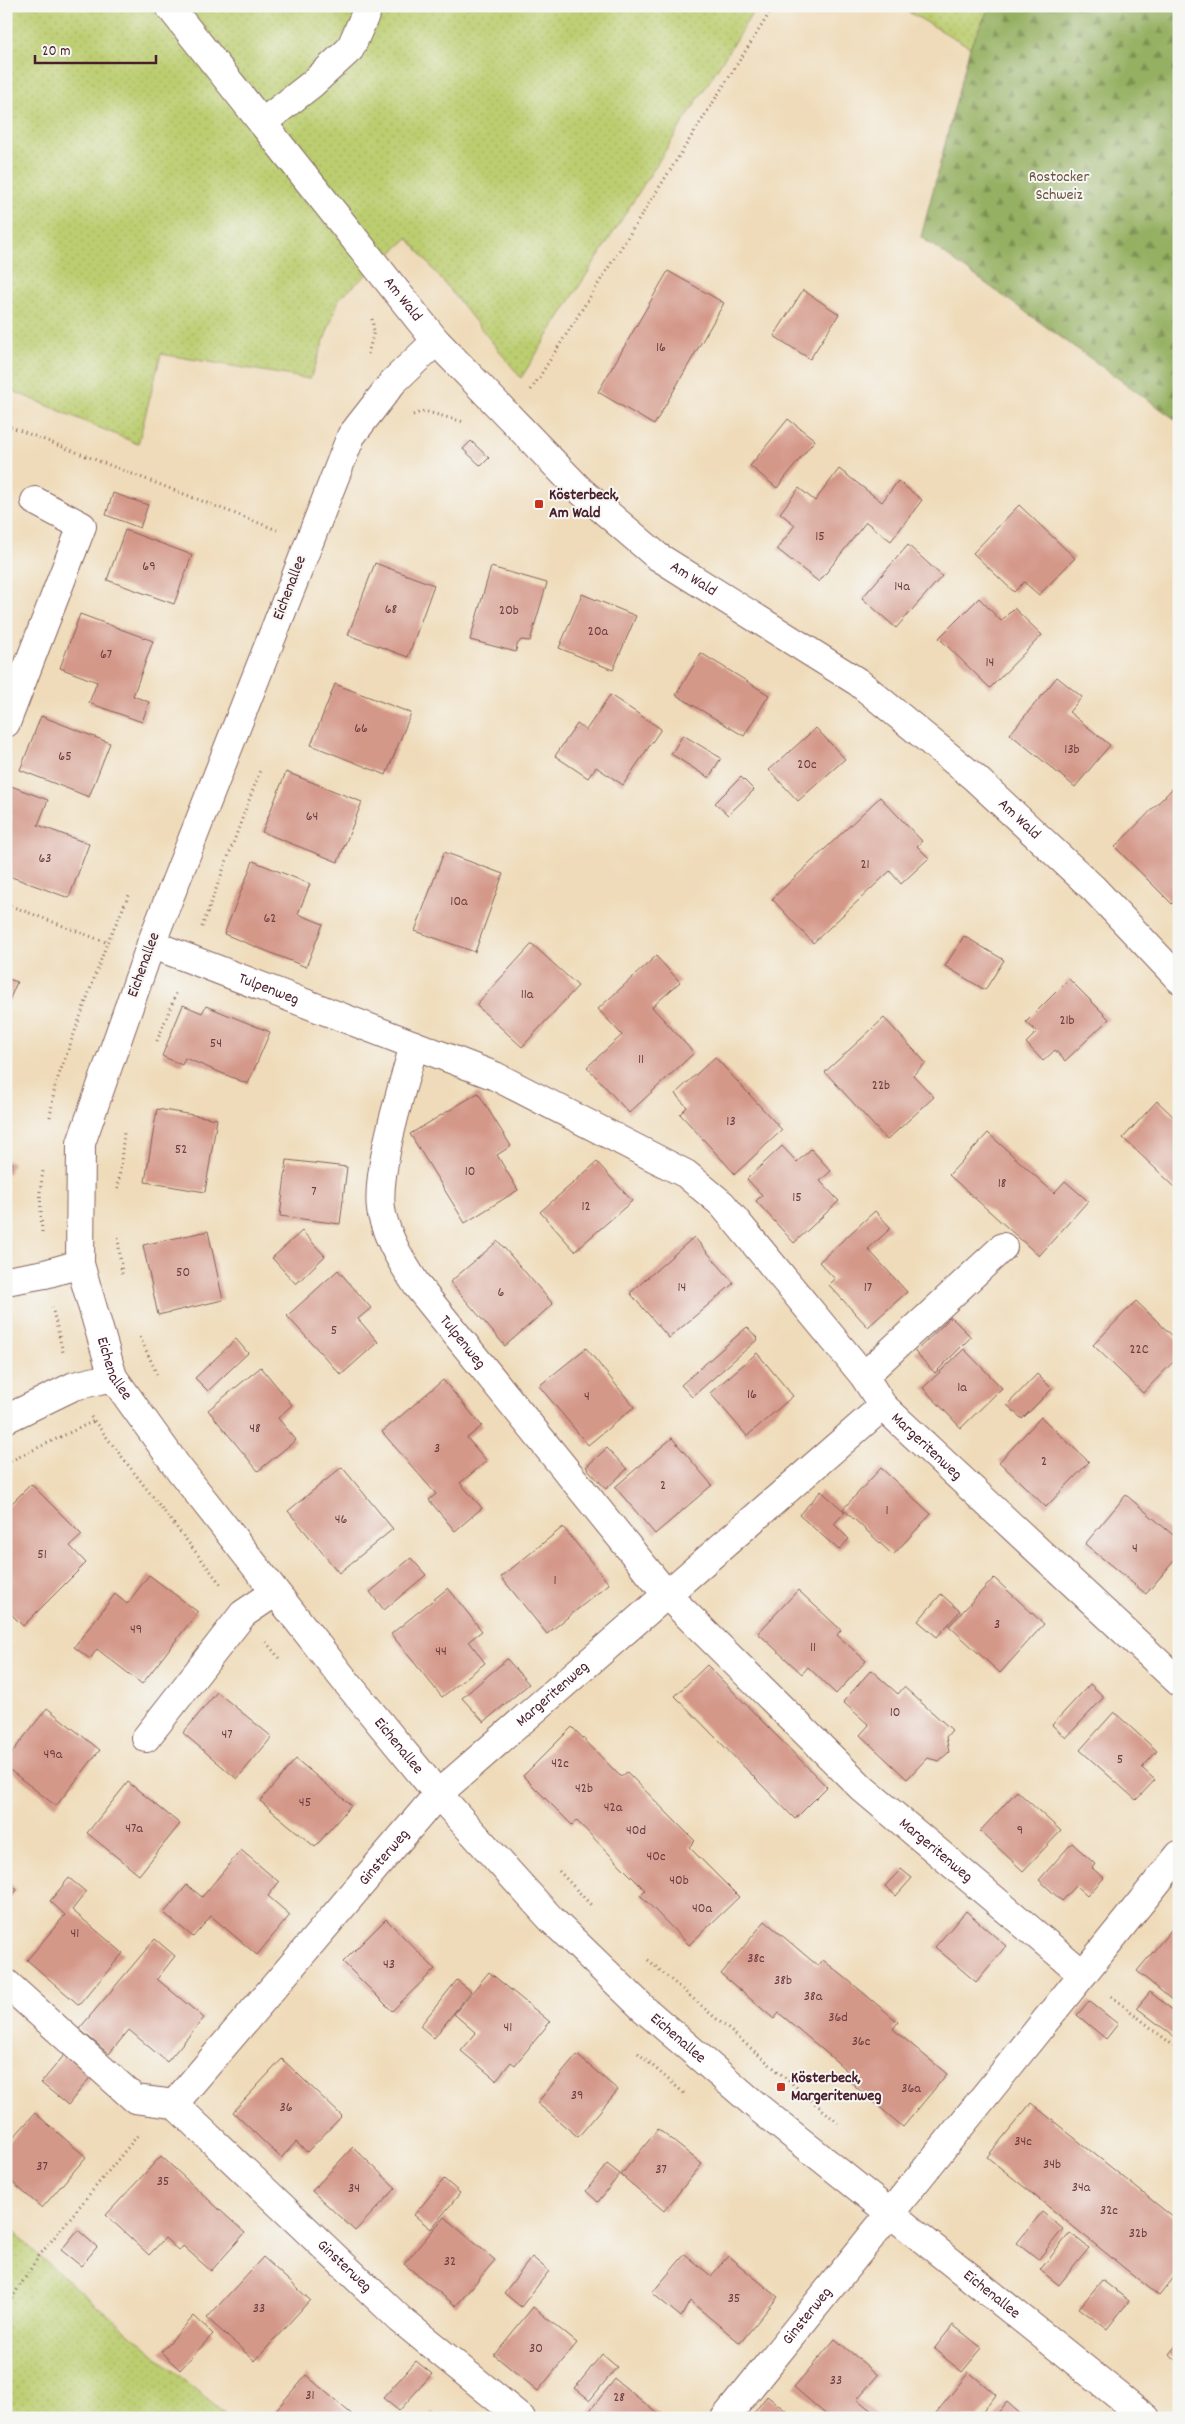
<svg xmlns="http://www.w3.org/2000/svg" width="1185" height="2424" font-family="Dekko,sans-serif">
<defs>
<pattern id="grass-dots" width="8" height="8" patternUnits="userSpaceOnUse" patternTransform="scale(1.25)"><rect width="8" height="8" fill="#bccd70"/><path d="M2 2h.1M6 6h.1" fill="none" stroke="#a3b061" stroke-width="1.8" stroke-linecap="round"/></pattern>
<pattern id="forest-firs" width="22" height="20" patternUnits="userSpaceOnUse" patternTransform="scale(1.25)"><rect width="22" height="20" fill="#95b062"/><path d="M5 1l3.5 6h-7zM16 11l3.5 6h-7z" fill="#7c8f51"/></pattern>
</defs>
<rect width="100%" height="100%" fill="#f6f6f2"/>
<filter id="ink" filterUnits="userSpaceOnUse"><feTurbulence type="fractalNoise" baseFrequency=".02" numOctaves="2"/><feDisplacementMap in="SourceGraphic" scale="10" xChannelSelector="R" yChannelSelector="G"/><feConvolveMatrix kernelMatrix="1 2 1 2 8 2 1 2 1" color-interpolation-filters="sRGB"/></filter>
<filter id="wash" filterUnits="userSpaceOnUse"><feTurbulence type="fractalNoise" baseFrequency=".0096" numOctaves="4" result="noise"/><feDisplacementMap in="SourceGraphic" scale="20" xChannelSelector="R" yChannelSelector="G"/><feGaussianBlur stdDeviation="1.12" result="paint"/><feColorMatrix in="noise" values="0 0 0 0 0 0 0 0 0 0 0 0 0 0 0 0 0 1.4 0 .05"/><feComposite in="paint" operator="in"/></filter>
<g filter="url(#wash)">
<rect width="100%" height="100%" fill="#efdbb9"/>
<g fill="url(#grass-dots)" stroke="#83764e">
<polygon points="6,6 757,6 521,378 408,238 339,299 310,379 161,354 138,444 6,388"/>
<polygon points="898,6 990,6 970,47"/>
<polygon points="6,2224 39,2256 229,2418 6,2418"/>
</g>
<polygon fill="url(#forest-firs)" stroke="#706846" points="990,6 1179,6 1179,422 921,237 970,47"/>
<g id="blocks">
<g fill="#d49889">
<polygon points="668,271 724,303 654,425 598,392"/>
<polygon points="803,290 839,314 810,359 774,336"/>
<polygon points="788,419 815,440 777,488 750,466"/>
<polygon points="471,441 489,458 481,466 463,449"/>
<polygon points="839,469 882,502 898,481 922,500 891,541 866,522 819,582 777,549 795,525 780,513 799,488 815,501"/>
<polygon points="113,493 148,505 140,528 106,515"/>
<polygon points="1019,505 1075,558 1039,595 1024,582 1014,592 973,553"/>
<polygon points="125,530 192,555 174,604 107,580"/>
<polygon points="908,545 942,576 896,628 862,598"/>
<polygon points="375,563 434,585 408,657 348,635"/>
<polygon points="491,567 547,583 530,641 521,640 517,645 516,652 470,640"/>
<polygon points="582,594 636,616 613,670 559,648"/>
<polygon points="979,598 1001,621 1014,608 1042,635 990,688 939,638"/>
<polygon points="80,614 153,641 133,696 149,702 142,722 89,703 97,682 60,668"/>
<polygon points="701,653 769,695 744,736 676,695"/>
<polygon points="1057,677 1082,697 1069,712 1110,745 1075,787 1010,734"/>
<polygon points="335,684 411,713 386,775 311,745"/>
<polygon points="610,695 661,729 623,785 596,767 588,778 555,756 577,724 586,730"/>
<polygon points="41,716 110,743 89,797 20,770"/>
<polygon points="816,728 845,759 798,801 769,770"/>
<polygon points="683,735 721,758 709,778 671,754"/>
<polygon points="286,772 362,802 338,862 262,832"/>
<polygon points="741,777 754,790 728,815 715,803"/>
<polygon points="11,786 48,800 38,825 89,844 69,898 6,875 6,830 12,816 6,814 6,799"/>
<polygon points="1173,788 1179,793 1179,897 1172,904 1115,847"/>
<polygon points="880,797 922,841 917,846 929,858 901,884 890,871 813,943 772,899"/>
<polygon points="444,852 503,874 475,952 415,931"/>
<polygon points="253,861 310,884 298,914 323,924 306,967 224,934"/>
<polygon points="964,936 1004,960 985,990 945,966"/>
<polygon points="532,944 578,986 522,1047 476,1005"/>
<polygon points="656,956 680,982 652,1007 694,1053 629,1113 587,1067 622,1035 598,1009"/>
<polygon points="6,978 17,982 6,1008"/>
<polygon points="1069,979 1109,1019 1065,1061 1055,1050 1043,1061 1026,1043 1037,1032 1026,1022"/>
<polygon points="183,1005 202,1013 206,1006 270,1032 248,1084 185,1058 182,1065 162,1056"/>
<polygon points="884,1018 926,1063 913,1075 934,1097 887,1140 825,1072"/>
<polygon points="715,1057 782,1130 735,1174 680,1114 687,1107 675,1094"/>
<polygon points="478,1093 511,1146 497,1155 518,1190 465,1223 410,1134"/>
<polygon points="1157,1101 1179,1122 1179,1183 1175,1187 1123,1138"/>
<polygon points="157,1109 217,1119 205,1192 145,1182"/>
<polygon points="988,1133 1054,1193 1065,1181 1088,1201 1039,1256 949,1175"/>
<polygon points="782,1146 797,1162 811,1149 831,1171 820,1181 839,1201 794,1243 756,1201 762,1195 747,1179"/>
<polygon points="6,1160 13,1163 9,1174 6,1173"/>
<polygon points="287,1160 347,1167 340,1224 280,1216"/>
<polygon points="597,1162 632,1201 575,1251 540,1212"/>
<polygon points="875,1211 891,1228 868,1249 907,1292 868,1327 829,1285 835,1279 819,1262"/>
<polygon points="208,1231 223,1300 158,1315 143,1245"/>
<polygon points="302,1231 325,1256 296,1284 272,1258"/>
<polygon points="694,1237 734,1283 669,1338 630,1293"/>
<polygon points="498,1241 553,1304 505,1346 450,1282"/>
<polygon points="338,1270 371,1308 358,1319 378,1342 341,1375 287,1316"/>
<polygon points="1136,1301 1179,1342 1179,1356 1143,1393 1093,1345"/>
<polygon points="951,1317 971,1337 935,1373 915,1352"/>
<polygon points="747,1327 758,1339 692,1397 681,1385"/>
<polygon points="236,1339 248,1353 208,1391 195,1378"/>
<polygon points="586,1348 634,1407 588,1445 539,1386"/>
<polygon points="964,1349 1002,1388 961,1428 923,1388"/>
<polygon points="757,1353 793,1396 747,1436 710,1393"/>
<polygon points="261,1367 292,1405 278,1418 296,1440 258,1471 208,1410"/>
<polygon points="1037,1374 1052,1389 1022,1419 1007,1405"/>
<polygon points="443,1380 482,1426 467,1438 487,1461 460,1483 482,1508 455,1531 429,1500 436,1494 382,1432"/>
<polygon points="1041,1417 1089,1462 1046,1507 999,1462"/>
<polygon points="672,1438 712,1485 655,1534 615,1487"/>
<polygon points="607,1448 627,1469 606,1489 586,1467"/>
<polygon points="342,1467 393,1529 339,1573 288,1511"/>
<polygon points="881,1468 931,1514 893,1555 843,1509"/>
<polygon points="31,1484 82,1535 70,1546 86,1563 23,1626 6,1609 6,1509"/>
<polygon points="821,1491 845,1512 834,1524 849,1539 839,1550 799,1515"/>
<polygon points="1126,1495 1179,1540 1179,1555 1146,1594 1085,1544"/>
<polygon points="563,1527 609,1584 547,1634 501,1577"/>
<polygon points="411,1558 426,1575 384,1610 370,1592"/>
<polygon points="149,1575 198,1612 142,1684 97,1649 90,1659 74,1647 115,1594 127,1604"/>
<polygon points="994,1578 1044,1624 1000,1673 949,1626"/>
<polygon points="448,1588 482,1631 469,1641 485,1663 442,1697 391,1634"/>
<polygon points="798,1590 841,1630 837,1635 866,1661 836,1694 808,1667 802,1674 758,1633"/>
<polygon points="941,1594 960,1611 937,1637 918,1621"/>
<polygon points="507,1659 529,1684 484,1722 462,1698"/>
<polygon points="707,1665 827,1787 795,1819 675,1696"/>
<polygon points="871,1670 898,1694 904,1687 952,1730 946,1737 949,1752 939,1761 927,1758 907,1779 860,1735 869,1725 843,1702"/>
<polygon points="1090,1684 1104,1697 1066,1738 1052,1725"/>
<polygon points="217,1692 272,1737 237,1779 183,1733"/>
<polygon points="47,1708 100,1750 56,1806 6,1767 6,1760"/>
<polygon points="1114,1712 1157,1751 1142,1768 1155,1780 1136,1800 1080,1750"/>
<polygon points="572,1727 621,1777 627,1772 672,1818 695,1841 689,1847 739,1897 689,1945 640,1895 645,1890 622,1867 576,1820 572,1825 523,1776"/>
<polygon points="296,1759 351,1805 315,1847 260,1801"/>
<polygon points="128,1782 180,1824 139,1875 87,1833"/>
<polygon points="1017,1791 1061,1831 1023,1871 980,1831"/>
<polygon points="1072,1843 1095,1864 1092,1868 1104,1878 1087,1896 1076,1886 1062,1901 1039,1880"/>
<polygon points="241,1850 279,1882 268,1896 290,1915 257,1955 211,1916 193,1937 164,1913 187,1885 202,1897"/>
<polygon points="901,1869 912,1878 896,1896 885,1886"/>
<polygon points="69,1878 86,1892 72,1910 123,1953 79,2005 27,1960 65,1915 50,1901"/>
<polygon points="6,1880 17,1890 6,1902"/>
<polygon points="966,1911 1006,1946 976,1982 935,1947"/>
<polygon points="386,1919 435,1969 392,2011 343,1962"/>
<polygon points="765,1921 818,1966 823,1960 848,1980 898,2022 893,2029 947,2074 903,2127 849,2081 853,2076 829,2055 779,2013 774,2019 721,1974"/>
<polygon points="1172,1929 1179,1934 1179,2006 1137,1971"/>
<polygon points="155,1939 175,1956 157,1979 204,2018 167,2062 129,2030 109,2054 79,2029"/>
<polygon points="489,1972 550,2022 515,2065 511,2062 496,2080 461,2051 476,2033 454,2014"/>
<polygon points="457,1980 471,1991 434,2038 420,2026"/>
<polygon points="1150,1992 1179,2015 1179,2035 1176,2038 1137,2008"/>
<polygon points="1089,2001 1118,2024 1106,2039 1077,2015"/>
<polygon points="66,2053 92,2075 68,2105 41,2083"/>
<polygon points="577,2055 618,2090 578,2137 537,2103"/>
<polygon points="282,2059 342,2116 307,2152 296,2142 281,2158 233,2112"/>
<polygon points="1031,2103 1179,2222 1179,2271 1159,2296 987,2157"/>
<polygon points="35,2113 86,2157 42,2208 6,2177 6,2146"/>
<polygon points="658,2129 702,2164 664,2211 621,2175"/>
<polygon points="353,2147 396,2188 355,2231 312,2191"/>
<polygon points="161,2156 245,2233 211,2271 183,2246 179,2251 165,2238 149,2255 106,2215"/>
<polygon points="607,2164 620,2174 598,2202 586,2191"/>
<polygon points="444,2179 460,2193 431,2229 414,2215"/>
<polygon points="1042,2212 1063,2229 1038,2260 1017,2243"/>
<polygon points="444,2217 495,2260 456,2306 404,2264"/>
<polygon points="78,2230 97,2247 81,2266 61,2250"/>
<polygon points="1070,2233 1089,2248 1059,2285 1040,2270"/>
<polygon points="685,2254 711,2276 728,2256 778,2297 740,2343 690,2301 681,2317 652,2293"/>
<polygon points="263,2257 310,2300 255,2361 207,2318"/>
<polygon points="532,2257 549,2271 521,2307 504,2293"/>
<polygon points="1102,2280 1129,2301 1107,2329 1079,2308"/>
<polygon points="533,2307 577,2343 538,2391 494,2355"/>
<polygon points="194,2316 213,2334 180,2370 161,2352"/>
<polygon points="953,2325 982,2348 962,2372 934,2349"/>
<polygon points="835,2339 878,2375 857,2399 880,2418 830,2418 794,2387"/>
<polygon points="1179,2342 1179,2362 1169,2354"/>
<polygon points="602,2354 617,2367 590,2400 575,2388"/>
<polygon points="416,2361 432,2374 399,2411 383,2398"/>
<polygon points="969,2372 996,2395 978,2418 932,2418"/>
<polygon points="306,2375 356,2418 269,2418"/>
<polygon points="615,2379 663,2418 584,2418"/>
<polygon points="767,2396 795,2418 750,2418"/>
<polygon points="1007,2402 1025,2418 994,2418"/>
<polygon points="432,2412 438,2418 427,2418"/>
</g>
</g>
</g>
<g filter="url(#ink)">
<use href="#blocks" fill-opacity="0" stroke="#84615d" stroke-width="1"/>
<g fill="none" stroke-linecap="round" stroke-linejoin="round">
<defs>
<g id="minor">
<path id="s1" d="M169,6L436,341L581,491L657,556L858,682L975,778L1094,889L1179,979"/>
<polyline points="262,123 312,84 350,49 369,6"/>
<path id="s2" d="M436,341L393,382L351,436L151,944L81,1143L80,1264L113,1377L176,1465L343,1678L438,1794L551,1919L644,2009L760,2109L1146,2418"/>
<polyline points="6,723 82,526 35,501"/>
<path id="s3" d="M151,944L495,1076L686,1174L722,1204L864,1376L883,1406L1179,1682"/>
<path id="s4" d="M414,1045C403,1086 373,1177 382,1215C389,1242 403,1264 418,1287L667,1595L863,1789L1083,1974"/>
<polyline points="6,1281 45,1274 80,1264"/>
<polyline points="864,1376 1003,1247"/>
<polyline points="6,1419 74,1386 113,1377"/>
<polyline points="146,1738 243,1614 274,1593"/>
<path id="s5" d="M6,1983L135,2099L174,2104L401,2320L521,2418"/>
<path id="s6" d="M174,2104L438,1794L883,1406"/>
<path id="s7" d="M725,2418L1179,1855"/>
</g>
</defs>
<use href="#minor" stroke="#84615d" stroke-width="30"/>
<g stroke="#84615d" stroke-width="3" stroke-dasharray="1 4" stroke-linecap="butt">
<polyline points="368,354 374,331 372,319"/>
<polyline points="531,390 774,6"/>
<polyline points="413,415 424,411 464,422"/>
<polyline points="6,425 277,530"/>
<polyline points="6,904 108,943"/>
<polyline points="202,927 261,768"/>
<polyline points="157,1041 177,991"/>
<polyline points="50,1117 55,1086 107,943 130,893"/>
<polyline points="118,1189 124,1133"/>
<polyline points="42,1232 40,1192 43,1171"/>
<polyline points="118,1238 122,1274"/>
<polyline points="52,1307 63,1352"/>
<polyline points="140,1337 157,1374"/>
<polyline points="91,1417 222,1586"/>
<polyline points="6,1463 94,1421"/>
<polyline points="266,1642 279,1658"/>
<polyline points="559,1871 591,1905"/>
<polyline points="648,1960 838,2123"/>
<polyline points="1111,1996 1179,2050"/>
<polyline points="638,2053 686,2095"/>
<polyline points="6,2307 39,2256 138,2135"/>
</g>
<use href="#minor" stroke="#fff" stroke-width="28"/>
</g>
</g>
<g fill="#c8321e" stroke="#f6f6f2" stroke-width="2">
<rect x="534" y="499" width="10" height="10" rx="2.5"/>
<rect x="776" y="2082" width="10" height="10" rx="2.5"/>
</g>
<g text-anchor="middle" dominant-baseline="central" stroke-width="4" stroke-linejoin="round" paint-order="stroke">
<g font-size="14" fill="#6c3d42">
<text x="661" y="348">16</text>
<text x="820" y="537">15</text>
<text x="149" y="567">69</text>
<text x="902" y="587">14a</text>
<text x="391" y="610">68</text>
<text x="509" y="611">20b</text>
<text x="598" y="632">20a</text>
<text x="106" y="655">67</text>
<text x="990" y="663">14</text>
<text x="361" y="729">66</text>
<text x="1072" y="750">13b</text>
<text x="65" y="757">65</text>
<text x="807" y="765">20c</text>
<text x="312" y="817">64</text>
<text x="45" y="859">63</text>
<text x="865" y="865">21</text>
<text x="459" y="902">10a</text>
<text x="270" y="919">62</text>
<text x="527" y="995">11a</text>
<text x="1067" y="1021">21b</text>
<text x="216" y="1044">54</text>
<text x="641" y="1060">11</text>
<text x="881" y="1086">22b</text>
<text x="731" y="1122">13</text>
<text x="181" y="1150">52</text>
<text x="470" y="1172">10</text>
<text x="1002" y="1184">18</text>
<text x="314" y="1192">7</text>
<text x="797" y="1198">15</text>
<text x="586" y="1207">12</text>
<text x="183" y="1273">50</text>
<text x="682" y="1288">14</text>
<text x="868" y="1288">17</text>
<text x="501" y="1293">6</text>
<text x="334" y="1331">5</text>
<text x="1139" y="1350">22C</text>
<text x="962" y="1388">1a</text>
<text x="752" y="1395">16</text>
<text x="587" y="1397">4</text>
<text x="255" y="1429">48</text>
<text x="437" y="1449">3</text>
<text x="1044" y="1462">2</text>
<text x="663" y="1486">2</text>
<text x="887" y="1511">1</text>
<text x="341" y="1520">46</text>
<text x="1135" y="1549">4</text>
<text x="42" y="1555">51</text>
<text x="555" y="1581">1</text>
<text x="997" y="1625">3</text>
<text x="136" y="1630">49</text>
<text x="813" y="1648">11</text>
<text x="441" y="1652">44</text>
<text x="895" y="1713">10</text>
<text x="227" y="1735">47</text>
<text x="53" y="1755">49a</text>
<text x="1120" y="1760">5</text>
<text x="560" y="1764">42c</text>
<text x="584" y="1789">42b</text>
<text x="305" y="1803">45</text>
<text x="613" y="1808">42a</text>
<text x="134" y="1829">47a</text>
<text x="636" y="1831">40d</text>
<text x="1020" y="1831">9</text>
<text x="656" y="1857">40c</text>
<text x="679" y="1881">40b</text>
<text x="702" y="1909">40a</text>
<text x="75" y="1934">41</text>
<text x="756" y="1959">38c</text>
<text x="389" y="1965">43</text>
<text x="783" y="1981">38b</text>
<text x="813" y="1997">38a</text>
<text x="838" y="2018">36d</text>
<text x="508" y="2028">41</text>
<text x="861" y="2042">36c</text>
<text x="911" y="2089">36a</text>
<text x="577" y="2096">39</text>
<text x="286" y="2108">36</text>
<text x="1023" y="2142">34c</text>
<text x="1052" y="2165">34b</text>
<text x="42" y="2167">37</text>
<text x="661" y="2170">37</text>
<text x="163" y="2182">35</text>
<text x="1081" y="2188">34a</text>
<text x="354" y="2189">34</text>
<text x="1109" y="2211">32c</text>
<text x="1138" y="2234">32b</text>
<text x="450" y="2262">32</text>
<text x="734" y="2299">35</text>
<text x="259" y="2309">33</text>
<text x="536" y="2349">30</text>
<text x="836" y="2381">33</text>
<text x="310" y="2396">31</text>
<text x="619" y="2398">28</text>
</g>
<g font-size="16" fill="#6c5340" stroke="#f6f6f2">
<text x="1059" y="177">Rostocker<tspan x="1059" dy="18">Schweiz</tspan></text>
</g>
<g font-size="16" fill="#4a1f2b" stroke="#f6f6f2">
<text stroke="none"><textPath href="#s1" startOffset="375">Am Wald</textPath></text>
<text stroke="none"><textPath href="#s1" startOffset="780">Am Wald</textPath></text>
<text transform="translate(290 588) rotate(-69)">Eichenallee</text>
<text stroke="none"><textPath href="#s1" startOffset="1186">Am Wald</textPath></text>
<text transform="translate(144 965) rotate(-70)">Eichenallee</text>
<text stroke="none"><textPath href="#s3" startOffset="126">Tulpenweg</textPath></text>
<text stroke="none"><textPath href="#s4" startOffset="326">Tulpenweg</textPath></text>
<text stroke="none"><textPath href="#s2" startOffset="1116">Eichenallee</textPath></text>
<text stroke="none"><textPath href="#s3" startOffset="948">Margeritenweg</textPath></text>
<text stroke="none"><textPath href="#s6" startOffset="559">Margeritenweg</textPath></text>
<text stroke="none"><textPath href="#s2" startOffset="1590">Eichenallee</textPath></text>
<text stroke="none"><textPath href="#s4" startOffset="1022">Margeritenweg</textPath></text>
<text stroke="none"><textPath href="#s6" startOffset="324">Ginsterweg</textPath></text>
<text stroke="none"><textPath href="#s2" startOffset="1995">Eichenallee</textPath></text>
<text stroke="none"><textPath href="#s5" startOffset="448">Ginsterweg</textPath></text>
<text stroke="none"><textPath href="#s2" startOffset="2400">Eichenallee</textPath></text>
<text stroke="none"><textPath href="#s7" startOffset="131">Ginsterweg</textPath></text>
</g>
<g font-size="16" font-weight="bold" fill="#4a1f2b" stroke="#f6f6f2" text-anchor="start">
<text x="549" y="495">Kösterbeck,<tspan x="549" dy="18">Am Wald</tspan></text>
<text x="791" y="2078">Kösterbeck,<tspan x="791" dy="18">Margeritenweg</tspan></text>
</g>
</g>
<rect width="1185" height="2424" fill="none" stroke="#f6f6f2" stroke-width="25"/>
<path d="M35 55v8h121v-8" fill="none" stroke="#4a1f2b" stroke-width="2.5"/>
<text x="42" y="55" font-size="15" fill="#4a1f2b" stroke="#f6f6f2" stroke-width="4" paint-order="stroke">20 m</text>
</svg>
